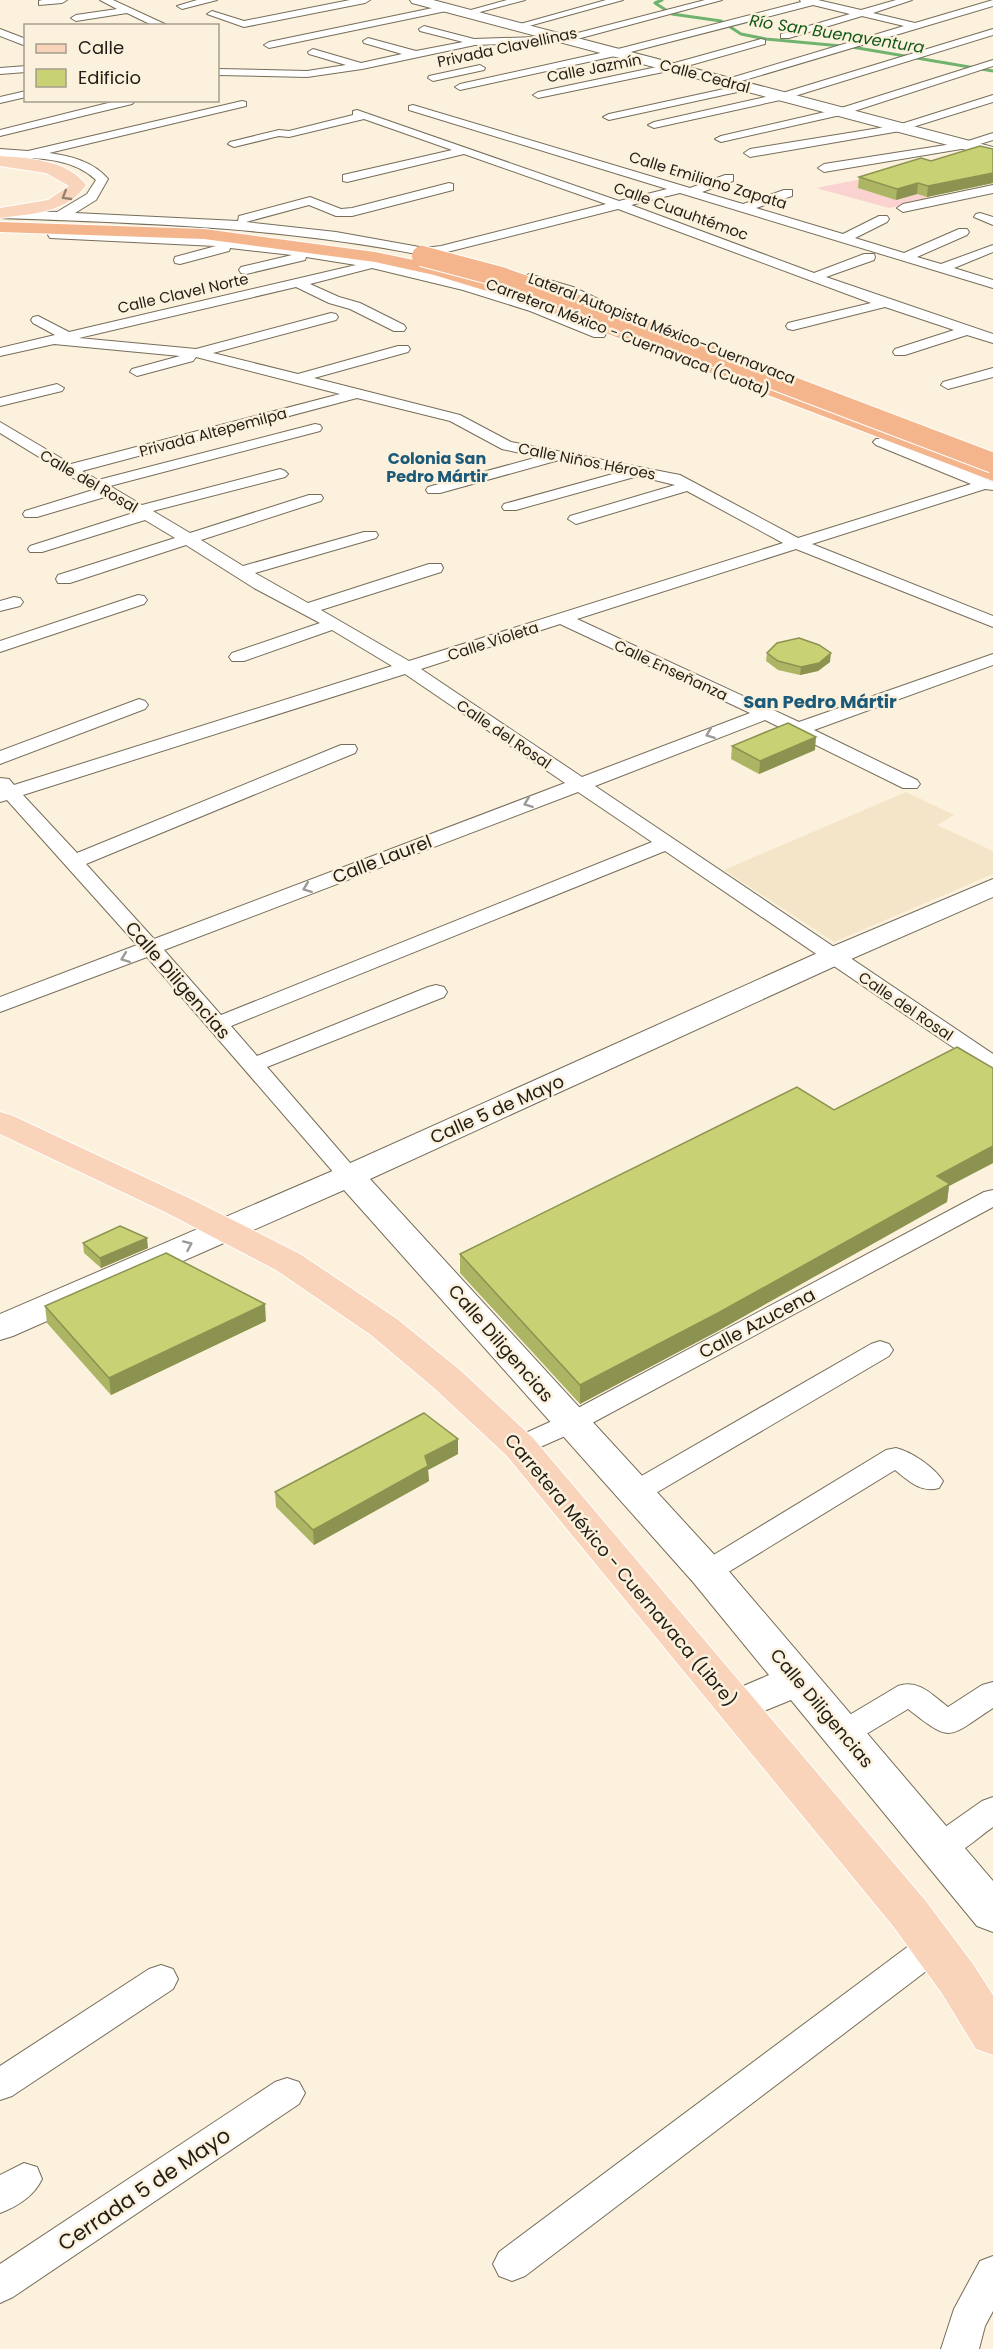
<svg xmlns="http://www.w3.org/2000/svg" width="993" height="2349" font-family="Poppins,sans-serif">
<rect width="100%" height="100%" fill="#fcf1dc"/>
<polygon fill="#f4e5c9" points="906,792 954,815 937,825 993,851 993,874 834,942 724,870"/>
<polygon fill="#fad3d0" points="867,178 877,181 858,187 917,194 934,199 889,208 816,188"/>
<g fill="none" stroke-linecap="round" stroke-linejoin="round">
<polyline stroke="#70b36f" stroke-width="3" points="662,0 655,3 672,14 721,21 741,34 766,39 852,47 993,71"/>
<defs>
<g id="street">
<polygon points="42,0 67,0 62,3 39,5 39,1"/>
<polygon points="100,0 113,0 169,26 154,26 127,13 76,21 71,18 76,15 117,9"/>
<polygon points="197,0 217,0 182,9 177,6"/>
<polygon points="350,0 370,0 365,3 244,27 207,14 212,11 244,21"/>
<polygon points="507,0 525,0 465,16 460,13"/>
<polygon points="606,0 623,0 518,29 513,26"/>
<polygon points="705,0 722,0 566,42 475,45 362,69 307,77 218,75 218,69 307,71 346,65 309,54 308,52 313,49 361,63 402,54 364,43 363,41 368,38 416,51 463,42 420,31 419,29 424,26 474,39 566,36"/>
<polygon points="800,0 818,0 861,10 896,0 912,0 873,13 915,23 993,0 993,6 728,85 724,84 724,80 904,26 862,16 789,38 781,38 781,34 850,14 813,5 615,56 460,90 455,87 460,84 614,50 801,2"/>
<polygon points="447,5 451,6 451,10 269,48 264,45 269,42"/>
<polygon points="0,29 26,39 26,46 0,36"/>
<polygon points="993,29 993,35 785,99 654,128 648,125 654,122 779,94"/>
<polygon points="761,39 765,40 765,44 673,70 538,98 533,95 538,92 671,64"/>
<polygon points="993,60 993,66 845,114 721,142 715,139 721,136 838,109"/>
<polygon points="480,65 485,68 484,70 433,81 428,78 429,76"/>
<polygon points="26,66 26,72 0,74 0,68"/>
<polygon points="747,84 751,85 751,89 609,120 603,117 609,114"/>
<polygon points="26,91 26,97 0,103 0,97"/>
<polygon points="993,95 993,102 900,131 750,157 744,153 750,149 898,125"/>
<polygon points="120,100 134,102 132,104 0,136 0,130"/>
<path d="M242,101L246,102V106L49,153C70,156 93,161 108,179L96,200L75,213L238,221L239,216L310,197L341,209L352,208L449,183L453,184V190L352,216H336L309,205L246,222L336,232L425,248L441,246L606,204L464,154L347,182L343,181V175L452,150L364,119L289,137L279,136L234,147L228,144L230,142L279,130L289,131L353,115V111L357,110L619,201L667,189L409,110V106L413,105L690,188L725,175H733V181L702,192L743,204L784,190H792V196L756,208L843,234L879,216H887L889,219L887,222L855,238L904,253L959,229H967L969,232L967,235L917,257L941,264L993,245V252L954,268L993,280V288L680,193L631,205L814,273L864,254H874L875,257L874,260L826,277L993,334V343L967,335L905,355H895L893,352L895,349L954,330L885,307L793,330L788,329L786,326L788,323L871,303L618,209L447,252L452,256L446,260C299,228 150,223 0,218V210L57,212L87,194L96,180C71,156 32,158 0,157V149L28,151Z"/>
<polygon points="993,133 993,140 967,148 824,172 818,168 824,164 965,142"/>
<polygon points="993,185 993,193 903,212 897,208 903,204"/>
<polygon points="980,213 993,217 993,225 974,217 976,214"/>
<path d="M54,231C195,234 335,246 471,284C517,296 560,314 604,331L606,334L604,337H594L530,311L463,290L372,268L310,284L339,297L360,303L404,325L406,328L404,331H394L350,309L329,303L296,287L79,338L196,349L331,313L336,314L338,317L336,320L213,353L298,374L398,346H408L410,349L408,352L314,378L460,415L511,442L680,475L798,538L971,484L876,445L873,442L876,439H886L993,482V490L985,489L812,544L993,616V627L796,549L577,619L799,722L993,654V665L814,730L917,780L920,784L917,788H903L765,720L595,786L993,1054V1071L985,1069L665,851L231,1026L257,1056L428,987L436,985L444,987L447,992L444,997L267,1067L357,1171L361,1176L357,1181L349,1183L341,1181L147,957L0,1012V997L137,945L7,800L0,802V778L9,779L14,785L392,666L332,630L244,661H232L229,657L232,653L320,623L254,588L186,545L70,583H58L56,579L58,575L175,538L145,520L42,552H30L28,549L30,546L133,513L105,497L37,517H25L23,514L25,511L93,490L0,433V422L71,464L340,394L196,357L193,361L137,376L130,372L132,369L180,356L54,344L0,356V348L55,335L33,323L31,320L33,317L38,316L69,332L356,265L306,257L305,260L246,274L241,273L239,270L241,267L292,255L230,248L229,251L180,264L175,263L174,260L175,257L216,246L50,238L48,235L50,232ZM357,398L450,421L502,449L538,457L428,487L426,490L428,493H440L559,460L620,472L504,504L502,507L504,510H516L638,476L675,485L570,516L568,519L576,524L687,491L783,543L409,661L321,610L441,572L443,568L441,564H429L308,603L255,573L376,538L378,535L376,532H364L243,566L201,540L321,501L323,498L321,495H309L190,533L153,511L285,477L288,474L285,471L280,469L142,505L110,486L320,431L322,428L320,425L315,424L98,480L82,471ZM560,624L750,713L582,777L421,669ZM405,674L565,783L154,939L86,864L355,753L357,749L355,745H341L77,853L23,795ZM578,792L652,842L221,1015L164,950Z"/>
<polygon points="529,274 573,287 619,309 617,312 607,312 563,293 524,281 522,278"/>
<polygon points="993,368 993,377 948,389 941,385 943,382"/>
<polygon points="57,384 64,388 62,391 0,406 0,398"/>
<polygon points="138,595 144,596 147,600 144,604 0,652 0,641"/>
<polygon points="14,597 20,598 23,602 20,606 0,611 0,601"/>
<polygon points="139,699 145,701 148,705 145,709 0,764 0,751"/>
<polygon points="993,1190 993,1207 581,1429 520,1456 510,1454 506,1447 510,1440 561,1417 984,1192"/>
<polygon points="880,1341 889,1344 893,1350 889,1356 644,1500 634,1503 624,1500 620,1493 624,1486 871,1344"/>
<path d="M896,1448C912,1452 934,1467 943,1481L939,1488C920,1493 909,1481 895,1470L717,1579L707,1582L697,1579L693,1572L697,1565L886,1450Z"/>
<path d="M993,1682V1708C947,1738 953,1744 908,1709L853,1742L842,1746L831,1742L827,1734L831,1726L898,1686C919,1679 932,1695 948,1707L982,1685Z"/>
<path d="M993,1797V1827C974,1840 952,1865 928,1857L923,1848L928,1839L982,1801Z"/>
<polygon points="934,1932 946,1936 951,1946 946,1956 525,2276 512,2281 499,2276 493,2264 499,2252 922,1936"/>
<polygon points="161,1965 173,1969 178,1979 173,1989 12,2096 0,2100 0,2066 149,1969"/>
<polygon points="287,2078 299,2082 305,2093 299,2104 13,2297 0,2303 0,2264 275,2082"/>
<path d="M24,2163L37,2167L42,2179C34,2196 18,2206 0,2213V2175Z"/>
<polygon points="993,2256 993,2311 985,2326 979,2349 941,2349 954,2309 980,2261"/>
</g>
<g id="secondary">
<polygon points="410,0 433,0 993,147 993,157 412,3"/>
<polygon points="993,879 993,897 842,963 370,1179 721,1562 993,1881 993,1932 977,1926 791,1700 737,1722 722,1717 716,1706 722,1695 769,1675 693,1582 344,1190 13,1336 0,1340 0,1314 337,1169 822,951"/>
</g>
<g id="primary">
<path d="M0,156C28,158 68,160 86,185C67,213 31,214 0,218V208L48,200L69,186L46,173L0,166Z"/>
<polygon points="0,1112 11,1115 191,1199 300,1254 397,1319 460,1370 533,1438 925,1900 973,1964 993,1995 993,2055 976,2049 941,1992 893,1926 507,1456 434,1388 371,1335 276,1270 167,1213 0,1134"/>
</g>
<polygon id="highway" points="0,222 204,229 375,252 438,265 541,295 993,468 993,481 527,303 434,275 375,262 204,239 0,232"/>
</defs>
<use href="#street" stroke="#766d5a" stroke-width="2"/>
<use href="#secondary" stroke="#766d5a" stroke-width="2"/>
<use href="#primary" stroke="#fff" stroke-width="2"/>
<use href="#highway" stroke="#fff" stroke-width="2"/>
<use href="#street" fill="#fff" fill-rule="evenodd"/>
<use href="#secondary" fill="#fff" fill-rule="evenodd"/>
<use href="#primary" fill="#f9d3ba" fill-rule="evenodd"/>
<use href="#highway" fill="#f5b58c" fill-rule="evenodd"/>
<defs>
<polyline id="highway-bridge" points="422,256 501,277 546,293 993,463"/>
</defs>
<use href="#highway-bridge" stroke="#fff" stroke-width="22" stroke-linecap="butt"/>
<use href="#highway-bridge" stroke="#f5b58c" stroke-width="20"/>
</g>
<g fill="#acb564">
<polygon points="993,149 993,183 927,197 917,194 896,200 858,188 859,177 931,161"/>
<polygon points="767,653 830,662 818,671 800,675 778,670 766,661"/>
<polygon points="732,746 815,750 759,774 731,759"/>
<polygon points="993,1068 993,1163 949,1186 947,1202 716,1332 580,1404 460,1273 460,1254 834,1110"/>
<polygon points="83,1243 148,1248 101,1268 84,1253"/>
<polygon points="45,1306 266,1321 111,1395 47,1323"/>
<polygon points="458,1454 428,1470 429,1481 314,1545 276,1507 275,1492"/>
</g>
<g fill="#8c9351">
<polygon points="993,173 993,183 927,197 928,186"/>
<polygon points="918,183 917,194 896,200 897,189"/>
<polygon points="831,653 830,662 818,671 800,675 801,667"/>
<polygon points="816,737 815,750 759,774 760,761"/>
<polygon points="993,1146 993,1163 949,1186 947,1202 716,1332 580,1404 580,1385 937,1176"/>
<polygon points="147,1238 148,1248 101,1268 100,1258"/>
<polygon points="265,1304 266,1321 111,1395 109,1378"/>
<polygon points="458,1439 458,1454 428,1470 429,1481 314,1545 313,1530 425,1456"/>
</g>
<g fill="#c8d274" stroke="#8c9351" stroke-width="1.5">
<polygon points="980,146 993,149 993,173 928,186 918,183 897,189 859,177 921,158 931,161"/>
<polygon points="799,638 819,645 831,653 819,663 801,667 778,661 767,653 777,643"/>
<polygon points="788,723 816,737 760,761 732,746"/>
<polygon points="957,1047 993,1068 993,1146 937,1176 950,1184 718,1313 580,1385 460,1254 797,1087 834,1110"/>
<polygon points="120,1226 147,1238 100,1258 83,1243"/>
<polygon points="166,1253 265,1304 109,1378 45,1306"/>
<polygon points="424,1413 458,1439 425,1456 428,1466 313,1530 275,1492"/>
</g>
<defs><path id="oneway-chevron" d="M-2-3.5L2.5 0L-2 3.5" fill="none" stroke-width="1.6" stroke-linecap="round" stroke-linejoin="round" transform="scale(1.5)"/></defs>
<use stroke="#988270" href="#oneway-chevron" transform="translate(66 196) rotate(149)"/>
<g stroke="#9c9a96">
<use href="#oneway-chevron" transform="translate(710 734) rotate(159)"/>
<use href="#oneway-chevron" transform="translate(528 803) rotate(159)"/>
<use href="#oneway-chevron" transform="translate(307 888) rotate(159)"/>
<use href="#oneway-chevron" transform="translate(125 958) rotate(159)"/>
<use href="#oneway-chevron" transform="translate(188 1245) rotate(-24)"/>
</g>
<g text-anchor="middle" dominant-baseline="central" stroke-width="5" stroke-linejoin="round" paint-order="stroke">
<g font-size="15" fill="#221e16" stroke="#fcf1dc">
<text transform="translate(507 47) rotate(-12)">Privada Clavellinas</text>
<text transform="translate(594 68) rotate(-11)">Calle Jazmín</text>
<text transform="translate(705 76) rotate(15)">Calle Cedral</text>
<text transform="translate(708 180) rotate(17)">Calle Emiliano Zapata</text>
<text transform="translate(681 211) rotate(20)">Calle Cuauhtémoc</text>
<text transform="translate(183 293) rotate(-13)">Calle Clavel Norte</text>
<text transform="translate(662 328) rotate(21)">Lateral Autopista México-Cuernavaca</text>
<text transform="translate(628 337) rotate(21)">Carretera México - Cuernavaca (Cuota)</text>
<text transform="translate(213 432) rotate(-15)">Privada Altepemilpa</text>
<text transform="translate(587 461) rotate(11)">Calle Niños Héroes</text>
<text transform="translate(89 481) rotate(30)">Calle del Rosal</text>
<text transform="translate(493 641) rotate(-18)">Calle Violeta</text>
<text transform="translate(671 670) rotate(25)">Calle Enseñanza</text>
<text transform="translate(504 734) rotate(34)">Calle del Rosal</text>
<text transform="translate(906 1006) rotate(34)">Calle del Rosal</text>
</g>
<g font-size="16" font-style="italic" fill="#105716" stroke="#fcf1dc">
<text transform="translate(837 34) rotate(9)">Río San Buenaventura</text>
</g>
<g font-size="16" font-weight="bold" fill="#1b5a79" stroke="#fcf1dc">
<text x="437" y="458">Colonia San<tspan x="437" dy="18">Pedro Mártir</tspan></text>
</g>
<g font-size="18" font-weight="bold" fill="#1b5a79" stroke="#fcf1dc">
<text x="820" y="701">San Pedro Mártir</text>
</g>
<g font-size="18" fill="#221e16" stroke="#fcf1dc">
<text transform="translate(382 859) rotate(-21)">Calle Laurel</text>
<text transform="translate(178 980) rotate(49)">Calle Diligencias</text>
<text transform="translate(497 1109) rotate(-24)">Calle 5 de Mayo</text>
<text transform="translate(757 1323) rotate(-28)">Calle Azucena</text>
<text transform="translate(501 1343) rotate(49)">Calle Diligencias</text>
<text transform="translate(621 1570) rotate(50)">Carretera México - Cuernavaca (Libre)</text>
<text transform="translate(822 1708) rotate(50)">Calle Diligencias</text>
</g>
<g font-size="21" fill="#221e16" stroke="#fcf1dc">
<text transform="translate(144 2189) rotate(-34)">Cerrada 5 de Mayo</text>
</g>
</g>
<rect x="24" y="24" width="195" height="78" fill="#fcf1dc" stroke="#a59d8d" stroke-width="1.5"/>
<rect x="36" y="44" width="30" height="9" fill="#f9d3ba" stroke="#a59d8d" stroke-width="1.5"/>
<text x="78" y="54" font-size="18" fill="#221e16">Calle</text>
<rect x="36" y="69" width="30" height="18" fill="#c8d274" stroke="#a59d8d" stroke-width="1.5"/>
<text x="78" y="84" font-size="18" fill="#221e16">Edificio</text>
</svg>
